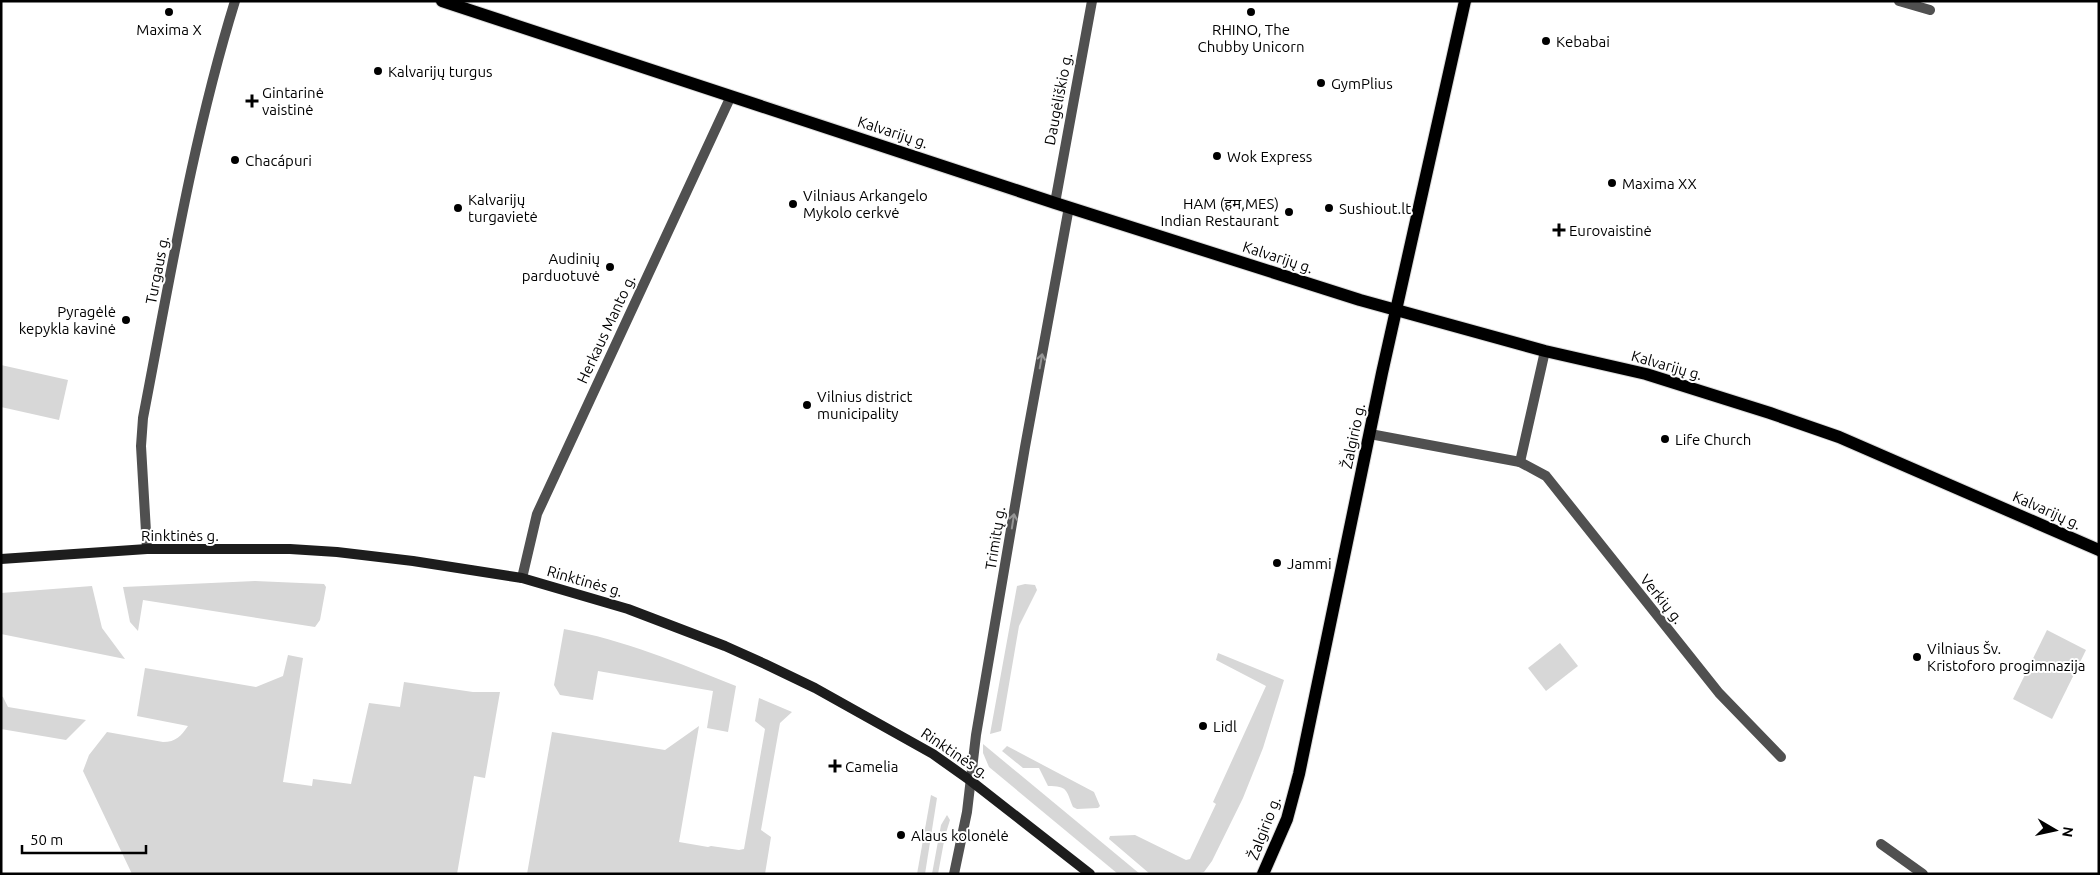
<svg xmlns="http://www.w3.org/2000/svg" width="2100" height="875" font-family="Ubuntu,'Noto Sans Devanagari',sans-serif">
<rect width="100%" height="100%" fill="#fff"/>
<g fill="#d7d7d7">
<polygon points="1,365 68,380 59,420 1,407"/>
<polygon points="255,581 324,584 326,587 320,620 315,627 143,600 138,631 130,622 123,587"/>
<polygon points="1025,584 1035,585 1037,590 1019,626 1001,731 990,734 1017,586"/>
<polygon points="92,586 102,628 125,659 1,634 1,593"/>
<path d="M564,629C624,640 679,663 736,686L728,732L707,728L713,691L598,671L593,700L560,695L554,685Z"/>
<polygon points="2047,630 2086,650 2052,719 2013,699"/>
<polygon points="1560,643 1578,666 1546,691 1528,668"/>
<polygon points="1218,653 1284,680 1263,748 1243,798 1212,861 1204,872 1195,874 1150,874 1109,839 1110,836 1135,835 1186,860 1190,859 1216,804 1213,802 1266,686 1216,660"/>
<path d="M288,655L303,658L283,782L312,786L313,779L351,784L369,703L400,707L404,682L473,692H500L485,778L474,776L457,874H132L83,771L89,755L107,732L163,742C176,742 181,736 188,726L137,716L145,668L256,687L283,676Z"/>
<polygon points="1,696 3,697 8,707 86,720 66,740 1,729"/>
<polygon points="759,698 792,712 780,723 761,830 771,837 765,874 527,874 552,732 665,750 699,726 679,842 708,847 711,846 739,850 744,849 765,729 755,721"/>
<polygon points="983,744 1140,874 1118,874 989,767 983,753"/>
<path d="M1007,746L1094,792L1100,806L1098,808L1077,809L1073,807C1066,790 1068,786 1048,786L1039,768H1023L1002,751Z"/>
<polygon points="931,795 937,798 925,874 917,874"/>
<polygon points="947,815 950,820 945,836 938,874 932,874 941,825"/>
</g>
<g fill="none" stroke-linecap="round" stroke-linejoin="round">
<defs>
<g id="primary">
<polyline points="442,1 1055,203 1360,300 1545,351 1646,374 1770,413 1839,437 2099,550"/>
<polyline points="1263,874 1287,819 1299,774 1382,373 1465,1"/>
</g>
</defs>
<use href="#primary" stroke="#dbdbdb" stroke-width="14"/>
<g stroke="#505050" stroke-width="10">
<polyline points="1899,1 1930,10"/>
<polyline points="1055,203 1092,1"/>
<polyline points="1370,434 1520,462 1546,476 1719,693 1781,757"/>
<polyline points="1520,462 1545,351"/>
<path d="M147,549L141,446L143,418C170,278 193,137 235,1"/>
<polyline points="522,578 537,514 731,96"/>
<polyline points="1881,844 1923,874"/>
<polyline points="954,874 967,812 976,735 1025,447 1069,207"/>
</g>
<polyline stroke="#1d1d1d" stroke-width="10" points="1,559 147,549 290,549 337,552 413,561 522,578 628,609 725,646 765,664 815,688 933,754 971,781 1090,874"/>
<use href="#primary" stroke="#000" stroke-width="12"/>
</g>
<defs><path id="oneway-shaft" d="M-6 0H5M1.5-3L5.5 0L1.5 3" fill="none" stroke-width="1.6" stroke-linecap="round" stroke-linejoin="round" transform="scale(1.25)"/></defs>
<g stroke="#969696">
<use href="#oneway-shaft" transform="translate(1041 361) rotate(-80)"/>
<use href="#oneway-shaft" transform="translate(1013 521) rotate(-81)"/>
</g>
<g fill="#000" stroke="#fff" stroke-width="2">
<circle cx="169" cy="12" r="5"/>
<circle cx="1251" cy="12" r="5"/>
<circle cx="1546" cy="41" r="5"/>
<circle cx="378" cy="71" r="5"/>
<circle cx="1321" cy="83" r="5"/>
<path d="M249.5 93.5h5v5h5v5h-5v5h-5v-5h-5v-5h5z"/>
<circle cx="1217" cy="156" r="5"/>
<circle cx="235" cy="160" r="5"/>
<circle cx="1612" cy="183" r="5"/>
<circle cx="793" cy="204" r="5"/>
<circle cx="458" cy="208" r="5"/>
<circle cx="1329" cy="208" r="5"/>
<circle cx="1289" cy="212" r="5"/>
<path d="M1556.5 222.5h5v5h5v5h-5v5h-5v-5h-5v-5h5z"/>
<circle cx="610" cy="267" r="5"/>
<circle cx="126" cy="320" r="5"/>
<circle cx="807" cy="405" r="5"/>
<circle cx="1665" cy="439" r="5"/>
<circle cx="1277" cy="563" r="5"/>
<circle cx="1917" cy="657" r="5"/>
<circle cx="1203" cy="726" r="5"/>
<path d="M832.5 758.5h5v5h5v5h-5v5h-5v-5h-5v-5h5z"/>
<circle cx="901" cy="835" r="5"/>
</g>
<g text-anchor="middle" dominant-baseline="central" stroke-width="4" stroke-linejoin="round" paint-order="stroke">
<g font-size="15" fill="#000" stroke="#fff" text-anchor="start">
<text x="169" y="29" text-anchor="middle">Maxima X</text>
<text x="1251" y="29" text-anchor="middle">RHINO, The<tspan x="1251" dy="17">Chubby Unicorn</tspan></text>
<text x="1556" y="41">Kebabai</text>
<text x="388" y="71">Kalvarijų turgus</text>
<text x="1331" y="83">GymPlius</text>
<text x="262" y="92">Gintarinė<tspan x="262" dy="17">vaistinė</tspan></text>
<text x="1227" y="156">Wok Express</text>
<text x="245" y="160">Chacápuri</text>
<text x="1622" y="183">Maxima XX</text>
<text x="803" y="195">Vilniaus Arkangelo<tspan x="803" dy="17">Mykolo cerkvė</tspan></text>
<text x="468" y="199">Kalvarijų<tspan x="468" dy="17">turgavietė</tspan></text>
<text x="1279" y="203" text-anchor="end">HAM (हम,MES)<tspan x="1279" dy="17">Indian Restaurant</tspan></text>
<text x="1339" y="208">Sushiout.lt</text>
<text x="1569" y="230">Eurovaistinė</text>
<text x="600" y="258" text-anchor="end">Audinių<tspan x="600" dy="17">parduotuvė</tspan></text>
<text x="116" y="311" text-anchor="end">Pyragėlė<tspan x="116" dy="17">kepykla kavinė</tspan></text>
<text x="817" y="396">Vilnius district<tspan x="817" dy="17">municipality</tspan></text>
<text x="1675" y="439">Life Church</text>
<text x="1287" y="563">Jammi</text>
<text x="1927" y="648">Vilniaus Šv.<tspan x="1927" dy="17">Kristoforo progimnazija</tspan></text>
<text x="1213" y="726">Lidl</text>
<text x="845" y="766">Camelia</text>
<text x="911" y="835">Alaus kolonėlė</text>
</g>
<g font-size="15" fill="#000" stroke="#fff">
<text transform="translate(1058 99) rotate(-79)">Daugėliškio g.</text>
<text transform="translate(893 132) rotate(18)">Kalvarijų g.</text>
<text transform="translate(1278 257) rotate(18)">Kalvarijų g.</text>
<text transform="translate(157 270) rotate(-79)">Turgaus g.</text>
<text transform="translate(606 329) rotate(-65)">Herkaus Manto g.</text>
<text transform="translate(1667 365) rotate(16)">Kalvarijų g.</text>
<text transform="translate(1353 436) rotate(-78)">Žalgirio g.</text>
<text transform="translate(2047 510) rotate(24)">Kalvarijų g.</text>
<text x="180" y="535">Rinktinės g.</text>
<text transform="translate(995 538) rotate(-81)">Trimitų g.</text>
<text transform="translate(585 581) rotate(16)">Rinktinės g.</text>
<text transform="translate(1662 599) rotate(51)">Verkių g.</text>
<text transform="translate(955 753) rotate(34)">Rinktinės g.</text>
<text transform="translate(1264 828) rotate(-69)">Žalgirio g.</text>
</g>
</g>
<rect width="2100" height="875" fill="none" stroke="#000000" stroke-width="5"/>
<g transform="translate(2055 830) rotate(99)" stroke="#ffffff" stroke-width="4" paint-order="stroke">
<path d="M0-4L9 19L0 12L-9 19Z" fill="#000000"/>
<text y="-8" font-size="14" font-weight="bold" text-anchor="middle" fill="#000000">N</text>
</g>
<path d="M22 845v8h124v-8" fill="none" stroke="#000000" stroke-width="2.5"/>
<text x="30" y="845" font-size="15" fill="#000000" stroke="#ffffff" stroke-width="4" paint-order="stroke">50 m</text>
</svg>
